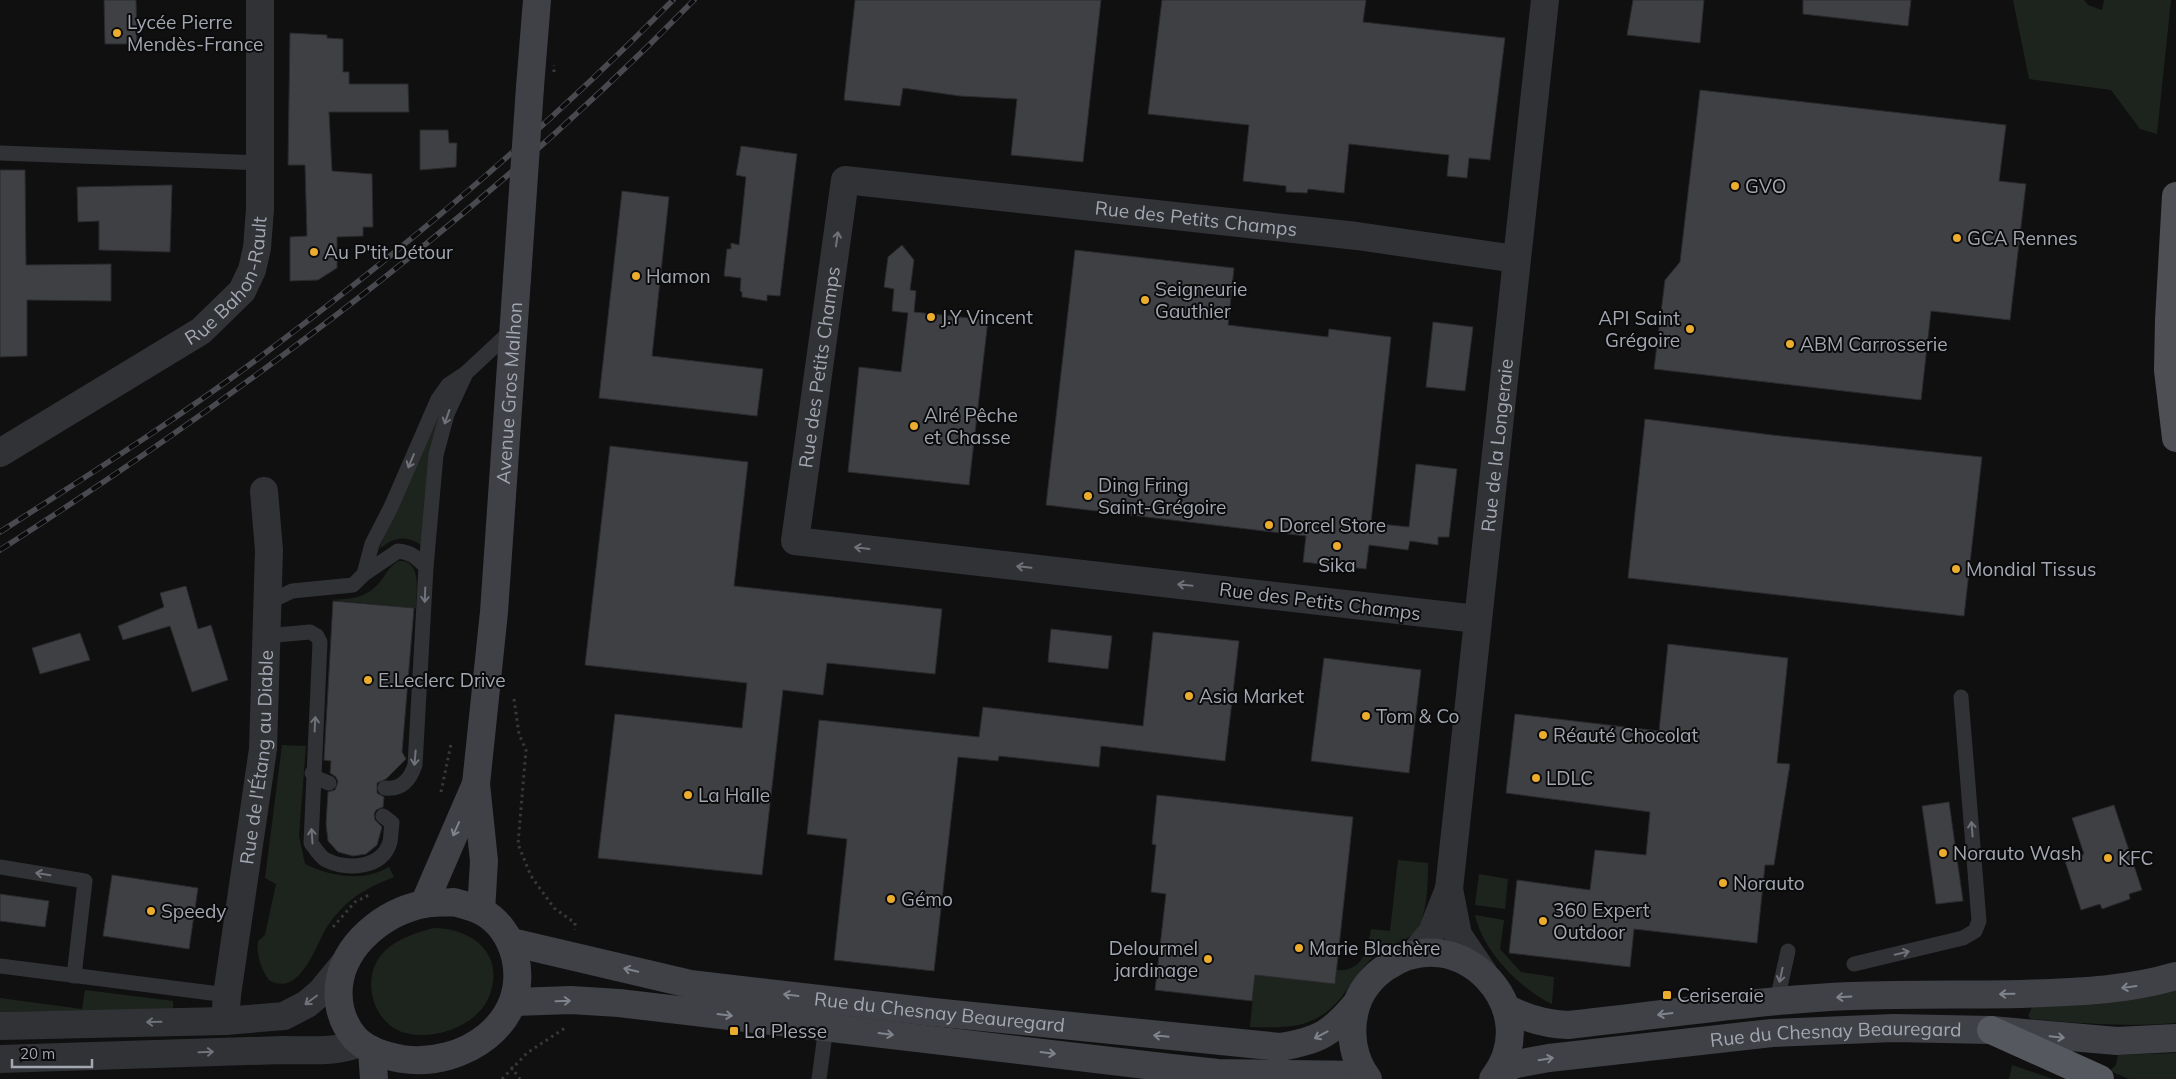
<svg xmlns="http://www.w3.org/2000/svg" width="2176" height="1079" font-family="Mulish,sans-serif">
<rect width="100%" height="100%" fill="#101011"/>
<g fill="#1d241d">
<polygon points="2013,0 2084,0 2088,5 2102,10 2104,0 2171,0 2157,134 2140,129 2111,90 2029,79"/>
<path d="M438,415L441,417L421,545C405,534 393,538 379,549Z"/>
<path d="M398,561C423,559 416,593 416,608L332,600C351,599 367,598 380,582C386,574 389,567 398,561Z"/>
<path d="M282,745L306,746L299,836L305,864C332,877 363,882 389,867L394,877C376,884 359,892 344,906C337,913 330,921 325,930C315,948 299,998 269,980C261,969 256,954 258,941L265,935L276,884L265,878Z"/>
<path d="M1398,860L1428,863C1428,882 1428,924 1411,936C1398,944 1382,948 1371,959C1360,970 1352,983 1343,995C1317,1029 1289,1028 1250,1027L1255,975L1335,984L1337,970C1363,972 1367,950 1371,929L1390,931Z"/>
<polygon points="1479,874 1508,879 1505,909 1475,905"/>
<path d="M1475,915L1504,920L1500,949L1521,972L1554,977L1552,1004C1519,988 1483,951 1475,915Z"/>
<path d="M433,928C474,928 507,956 488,999C475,1027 431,1042 402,1032C370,1020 360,973 386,950C399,938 416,933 433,928Z"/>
<path d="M2176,986V1023C2127,1027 2080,1024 2031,1019L2028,1016L2032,1007Z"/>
<polygon points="85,990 173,1001 173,1009 0,1012 0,998 82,1009"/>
<polygon points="2176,1053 2176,1079 2129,1079 2110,1071 2116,1065 2118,1055"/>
<polygon points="2012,1065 2053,1079 2009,1079"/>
</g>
<g fill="#3f4044" stroke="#2a2a2d">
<polygon points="104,0 136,0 137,44 105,44"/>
<polygon points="855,0 1101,0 1083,162 1011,155 1017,99 960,96 903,88 900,106 844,100"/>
<polygon points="1162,0 1366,0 1363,22 1505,38 1490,160 1469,158 1467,178 1447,176 1449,155 1349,144 1344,193 1308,189 1307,193 1286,192 1286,186 1243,181 1249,125 1148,114"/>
<polygon points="1633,0 1704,0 1700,43 1627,35"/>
<polygon points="1803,0 1911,0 1908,26 1803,14"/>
<polygon points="290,33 327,35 327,38 343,39 343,72 349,72 349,84 408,84 409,112 329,112 332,171 372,174 373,227 363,227 363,236 337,237 337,268 318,280 290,281 290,237 307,236 305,165 288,165"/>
<polygon points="1700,90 2006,125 1999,181 2026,184 2010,320 1931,311 1921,400 1654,369 1665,280 1680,262"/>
<polygon points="420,130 448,130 449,143 457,143 456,167 420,170"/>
<polygon points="741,146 797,154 780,296 767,295 767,301 742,297 742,292 740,291 741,278 724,276 727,249 731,249 731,243 739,245 746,177 736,175"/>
<polygon points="0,170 25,170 26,265 111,264 111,301 27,300 27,356 0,357"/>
<polygon points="172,185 170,252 99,250 99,221 78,222 77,187"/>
<polygon points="622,191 669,197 652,356 763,369 757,416 599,398"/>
<polygon points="902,245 914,260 910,290 916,291 914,312 988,320 969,485 848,472 859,367 901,372 908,313 892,311 894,289 884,287 888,257"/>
<polygon points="1075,250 1234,268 1228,325 1328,337 1329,329 1391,337 1371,523 1409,527 1416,464 1457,469 1449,537 1438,537 1438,545 1410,541 1408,550 1369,545 1366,569 1303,562 1306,536 1046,505"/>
<polygon points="1433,322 1473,327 1465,391 1426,387"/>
<polygon points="1645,419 1772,435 1982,457 1964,616 1628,578"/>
<polygon points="610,446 748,462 734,586 942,609 935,674 827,663 823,695 783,690 762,875 598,858 615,714 742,728 747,683 585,665"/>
<polygon points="186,586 198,629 211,625 228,680 192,692 170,626 123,640 118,626 164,607 160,593"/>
<polygon points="333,601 414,608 402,752 406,759 386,779 377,783 377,793 384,797 383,807 376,810 374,814 375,820 382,827 377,845 366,854 353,856 338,852 328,841 326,824 328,792 335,790 338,782 336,777 330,773 331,761 324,760"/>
<polygon points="1051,629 1112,636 1108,669 1048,662"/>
<polygon points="1153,632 1239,641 1225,761 1101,746 1099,767 999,756 998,761 958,757 934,971 834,960 847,839 807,834 819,720 979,737 983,707 1143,726"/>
<polygon points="80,633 90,660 40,674 32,648"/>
<polygon points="1668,644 1788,658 1777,763 1790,764 1774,865 1765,865 1757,943 1634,929 1630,967 1509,953 1517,880 1590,890 1595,850 1646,855 1650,812 1506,793 1515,714 1659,731"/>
<polygon points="1324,658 1421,670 1409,773 1311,761"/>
<polygon points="1157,795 1353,817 1335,984 1255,975 1252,1001 1155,990 1166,894 1151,892 1156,845 1152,844"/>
<polygon points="1949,802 1963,901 1936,904 1922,806"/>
<polygon points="2114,805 2142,890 2129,894 2130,899 2102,909 2100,904 2081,910 2065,861 2084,854 2072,818"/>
<polygon points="112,875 198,888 189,949 103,936"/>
<polygon points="0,894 49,901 45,927 0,921"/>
</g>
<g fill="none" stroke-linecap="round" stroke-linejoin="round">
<g stroke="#37393d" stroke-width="3" stroke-dasharray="2.5 4" stroke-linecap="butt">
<polyline points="514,699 519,734 526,750 518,844 531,876 554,908 575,923 575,930"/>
<polyline points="441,792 451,744"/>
<polyline points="333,927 355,902 369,895"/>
<polyline points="511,1067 520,1079"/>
<polyline points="502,1079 527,1053 565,1028"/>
</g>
<g stroke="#313236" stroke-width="15">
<polyline points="0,153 260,163"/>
<polyline points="364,574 372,544 391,507 438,399 448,385 466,373 512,330"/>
<path d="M267,603L292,591L353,585L364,574L398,551C411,552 417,558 426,567"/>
<path d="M265,636L310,632L317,636L320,642L311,843C315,848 320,857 326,860C347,870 382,869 390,842C391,837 391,829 392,823L383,816"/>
<polyline points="312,773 316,778 329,783"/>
<path d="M385,788C401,790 410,780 415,765L426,567L436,455L447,414L466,373"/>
<polyline points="0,867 85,881 74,976"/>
<polyline points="1854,964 1963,938 1975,931 1979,921 1961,697"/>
<polyline points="0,966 227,995"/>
<polyline points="1777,1000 1788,951"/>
<polyline points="819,1079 826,1027"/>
</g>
<g stroke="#313236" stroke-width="28">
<path id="s1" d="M0,453L201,331L242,291L252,270L257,248L260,209V0"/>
<path id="s2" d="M1477,619L795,541L845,180L1357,236L1516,259"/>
<polyline points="1449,889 1458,935 1483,972"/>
<path id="s3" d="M1414,954L1432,932L1449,889L1545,0"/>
<path id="s4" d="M225,1021L227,995L263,749L269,550L264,491"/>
<polyline points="0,1026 225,1021 284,1016 307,1004 321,992 344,964"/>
<path d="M0,1059L283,1050C309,1050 335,1053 360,1043"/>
</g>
<g stroke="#3f4146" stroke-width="28">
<polyline points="530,87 537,0"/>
<path d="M454,902C463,905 474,907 483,912C499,921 510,938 515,956C531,1023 463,1068 402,1059C385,1056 367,1051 355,1038C342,1023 337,1005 339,985C344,944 384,912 424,904C433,902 444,903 454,902Z"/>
<polyline points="424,904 475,786"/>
<path id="s5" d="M481,911L484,861L476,784L494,612L517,278"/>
<path id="s6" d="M511,942L690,984L933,1012L1280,1047C1319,1041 1332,1033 1357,1003"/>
<polyline points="514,1002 571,1000 619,1003 1171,1068 1218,1073 1365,1075"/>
<path d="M1506,1008C1527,1019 1545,1024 1568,1025C1663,1015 1757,1000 1851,996C1908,994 1965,995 2022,994C2074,992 2126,991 2176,976"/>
<polyline points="372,1050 374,1079"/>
<path id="s7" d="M1499,1071L1516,1064L1549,1058L1772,1033L1894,1028L1991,1030L2117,1041L2176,1038"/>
<path d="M1368,1079C1353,1059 1349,1034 1355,1010C1359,992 1372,976 1388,966C1460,918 1547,1010 1493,1079"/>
</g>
<polyline stroke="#4d4f55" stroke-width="28" points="2176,196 2169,320 2168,370 2176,438"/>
<polyline stroke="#55585e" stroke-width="28" points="1991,1030 2100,1079"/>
<defs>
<g id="rail">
<path d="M0,532C92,473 185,414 272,348C413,242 549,126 673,0"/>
<path d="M0,550C249,390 487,212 694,0"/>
</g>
</defs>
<use href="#rail" stroke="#484a4f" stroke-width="5.5"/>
<use href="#rail" stroke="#0b0b0c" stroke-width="4" stroke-dasharray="11" stroke-linecap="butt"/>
<polyline stroke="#37393d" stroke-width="3" stroke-dasharray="2.5 4" stroke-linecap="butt" points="554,72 554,65"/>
<polyline stroke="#3f4146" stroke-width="28" points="517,278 530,87"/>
</g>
<defs><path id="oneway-shaft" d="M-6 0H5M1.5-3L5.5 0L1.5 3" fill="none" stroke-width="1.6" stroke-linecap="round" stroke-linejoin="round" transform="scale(1.25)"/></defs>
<g stroke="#6f727a">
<use href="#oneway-shaft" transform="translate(837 239) rotate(-82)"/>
<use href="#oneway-shaft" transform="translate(447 417) rotate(109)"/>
<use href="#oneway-shaft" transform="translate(411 461) rotate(113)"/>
<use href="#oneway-shaft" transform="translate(862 548) rotate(-173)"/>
<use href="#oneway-shaft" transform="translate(1024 567) rotate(-174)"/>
<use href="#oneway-shaft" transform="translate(1185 585) rotate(-174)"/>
<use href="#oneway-shaft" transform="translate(425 595) rotate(92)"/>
<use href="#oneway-shaft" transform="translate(315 724) rotate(-87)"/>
<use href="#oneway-shaft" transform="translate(415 758) rotate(95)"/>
<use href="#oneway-shaft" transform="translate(1972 829) rotate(-95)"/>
<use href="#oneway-shaft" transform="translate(312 836) rotate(-94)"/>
<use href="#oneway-shaft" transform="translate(43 874) rotate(-171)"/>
<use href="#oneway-shaft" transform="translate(1902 953) rotate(-13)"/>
<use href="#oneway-shaft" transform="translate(1781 975) rotate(102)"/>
<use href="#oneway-shaft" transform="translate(311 1000) rotate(143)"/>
<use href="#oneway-shaft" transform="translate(154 1022) rotate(179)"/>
<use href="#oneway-shaft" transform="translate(206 1052) rotate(-2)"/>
</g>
<g stroke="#7f838c">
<use href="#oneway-shaft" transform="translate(456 829) rotate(114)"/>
<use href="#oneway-shaft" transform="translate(631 970) rotate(-166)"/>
<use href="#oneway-shaft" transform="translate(2129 987) rotate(172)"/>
<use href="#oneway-shaft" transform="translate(2007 994) rotate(179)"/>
<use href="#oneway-shaft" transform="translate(791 995) rotate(-173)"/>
<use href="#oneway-shaft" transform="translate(1844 997) rotate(177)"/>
<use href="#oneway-shaft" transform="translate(563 1001) rotate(-2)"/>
<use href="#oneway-shaft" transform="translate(1665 1014) rotate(173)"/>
<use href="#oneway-shaft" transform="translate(725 1015) rotate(7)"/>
<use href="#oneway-shaft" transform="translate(886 1034) rotate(7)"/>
<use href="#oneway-shaft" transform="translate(1321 1035) rotate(152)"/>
<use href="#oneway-shaft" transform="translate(1161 1036) rotate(-174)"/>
<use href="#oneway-shaft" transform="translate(2057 1037) rotate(6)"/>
<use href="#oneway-shaft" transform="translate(1048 1053) rotate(7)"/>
<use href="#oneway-shaft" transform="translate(1546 1059) rotate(-9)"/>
</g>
<g fill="#ecac2e" stroke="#0b0b0c" stroke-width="2">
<circle cx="117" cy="33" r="5"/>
<circle cx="1735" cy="186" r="5"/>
<circle cx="1957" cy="238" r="5"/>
<circle cx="314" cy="252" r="5"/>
<circle cx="636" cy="276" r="5"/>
<circle cx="1145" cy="300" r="5"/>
<circle cx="931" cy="317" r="5"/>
<circle cx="1690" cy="329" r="5"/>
<circle cx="1790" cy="344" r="5"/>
<circle cx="914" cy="426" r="5"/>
<circle cx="1088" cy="496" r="5"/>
<circle cx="1269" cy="525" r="5"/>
<circle cx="1337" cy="546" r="5"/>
<circle cx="1956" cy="569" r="5"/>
<circle cx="368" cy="680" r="5"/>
<circle cx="1189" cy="696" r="5"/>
<circle cx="1366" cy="716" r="5"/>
<circle cx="1543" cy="735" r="5"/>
<circle cx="1536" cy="778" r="5"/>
<circle cx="688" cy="795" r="5"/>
<circle cx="1943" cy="853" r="5"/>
<circle cx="2108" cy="858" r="5"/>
<circle cx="1723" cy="883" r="5"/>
<circle cx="891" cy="899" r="5"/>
<circle cx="151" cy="911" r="5"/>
<circle cx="1543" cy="921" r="5"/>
<circle cx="1299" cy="948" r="5"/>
<circle cx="1208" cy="959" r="5"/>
<rect x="1662" y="990" width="10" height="10" rx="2.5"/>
<rect x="729" y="1026" width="10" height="10" rx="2.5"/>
</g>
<g text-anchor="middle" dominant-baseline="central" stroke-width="4" stroke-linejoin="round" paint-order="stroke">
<g font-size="19" fill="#a2a7b2" stroke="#0b0b0c" text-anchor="start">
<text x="127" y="22">Lycée Pierre<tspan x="127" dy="22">Mendès-France</tspan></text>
<text x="1745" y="186">GVO</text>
<text x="1967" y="238">GCA Rennes</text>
<text x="324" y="252">Au P'tit Détour</text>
<text x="646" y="276">Hamon</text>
<text x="1155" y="289">Seigneurie<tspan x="1155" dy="22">Gauthier</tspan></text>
<text x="941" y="317">J.Y Vincent</text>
<text x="1680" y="318" text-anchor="end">API Saint<tspan x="1680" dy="22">Grégoire</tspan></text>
<text x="1800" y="344">ABM Carrosserie</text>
<text x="924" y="415">Alré Pêche<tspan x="924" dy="22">et Chasse</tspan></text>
<text x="1098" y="485">Ding Fring<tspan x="1098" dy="22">Saint-Grégoire</tspan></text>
<text x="1279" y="525">Dorcel Store</text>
<text x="1337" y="565" text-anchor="middle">Sika</text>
<text x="1966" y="569">Mondial Tissus</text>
<text x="378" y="680">E.Leclerc Drive</text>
<text x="1199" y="696">Asia Market</text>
<text x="1376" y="716">Tom &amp; Co</text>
<text x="1553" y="735">Réauté Chocolat</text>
<text x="1546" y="778">LDLC</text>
<text x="698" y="795">La Halle</text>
<text x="1953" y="853">Norauto Wash</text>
<text x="2118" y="858">KFC</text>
<text x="1733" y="883">Norauto</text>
<text x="901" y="899">Gémo</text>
<text x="1553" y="910">360 Expert<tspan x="1553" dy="22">Outdoor</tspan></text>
<text x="161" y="911">Speedy</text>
<text x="1198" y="948" text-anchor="end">Delourmel<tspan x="1198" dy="22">jardinage</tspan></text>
<text x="1309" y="948">Marie Blachère</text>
<text x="1677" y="995">Ceriseraie</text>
<text x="744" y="1031">La Plesse</text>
</g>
<g font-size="19" fill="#a2a7b2" stroke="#0b0b0c">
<text stroke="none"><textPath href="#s2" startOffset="1404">Rue des Petits Champs</textPath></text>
<text stroke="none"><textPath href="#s1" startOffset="294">Rue Bahon-Rault</textPath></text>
<text stroke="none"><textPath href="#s2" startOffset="862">Rue des Petits Champs</textPath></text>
<text stroke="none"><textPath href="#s5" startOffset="520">Avenue Gros Malhon</textPath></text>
<text stroke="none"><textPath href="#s3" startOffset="521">Rue de la Longeraie</textPath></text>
<text transform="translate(1320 601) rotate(7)">Rue des Petits Champs</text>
<text stroke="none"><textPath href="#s4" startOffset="266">Rue de l'Étang au Diable</textPath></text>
<text stroke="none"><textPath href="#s6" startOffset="435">Rue du Chesnay Beauregard</textPath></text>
<text stroke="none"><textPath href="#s7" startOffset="340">Rue du Chesnay Beauregard</textPath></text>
</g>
</g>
<path d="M12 1059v8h80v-8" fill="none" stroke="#a2a7b2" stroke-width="2.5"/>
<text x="20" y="1059" font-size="15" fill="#a2a7b2" stroke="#0b0b0c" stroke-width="4" paint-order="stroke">20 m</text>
</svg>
